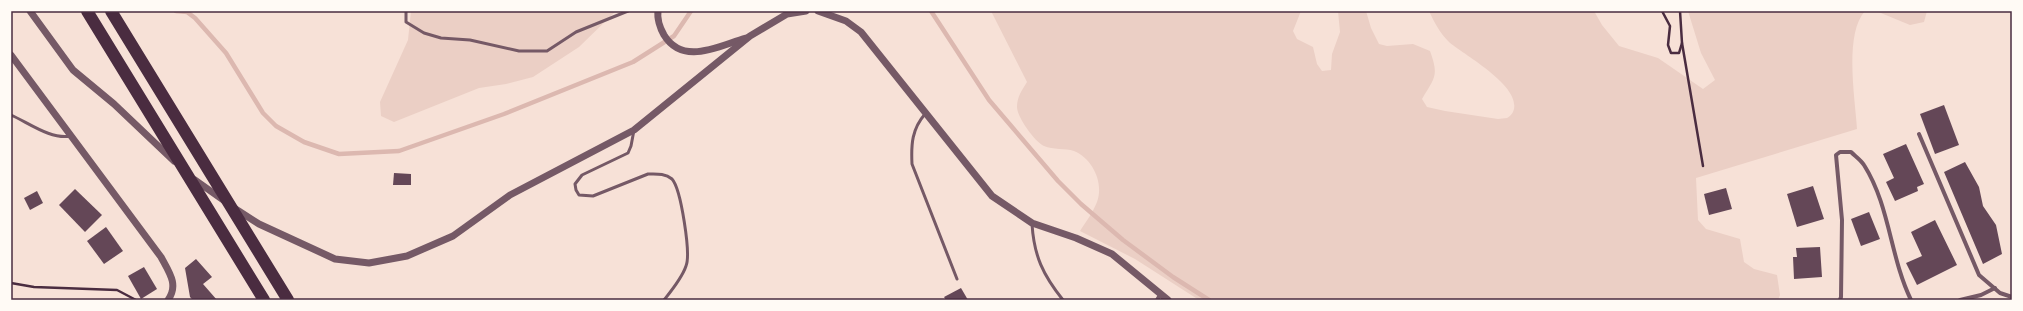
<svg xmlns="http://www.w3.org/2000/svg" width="2023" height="311" font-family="'Noto Sans',sans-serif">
<rect width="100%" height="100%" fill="#f7e1d7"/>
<g fill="#ebcfc5">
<polygon points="411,11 616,11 579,47 533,77 506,84 479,88 394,122 381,116 380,102 408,40"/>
<path d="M991,11H1301L1293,31L1297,39L1313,47L1317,64L1322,71L1331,70L1332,54L1340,32L1338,11H1366L1371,28L1379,44L1387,46L1413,44L1430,51C1439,76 1435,77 1422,99L1427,107L1445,111L1498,119L1507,118C1509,117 1512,114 1513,112C1524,87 1464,55 1449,42C1440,33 1434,22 1429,11H1594L1602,25L1619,46L1658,58L1703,89L1715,80L1701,53L1688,11H1865C1844,34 1855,98 1857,129L1696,178L1698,220L1706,229L1740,239L1744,262L1754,269L1777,275L1780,295L1778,300H1199L1135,259L1080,231C1086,222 1093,212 1097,202C1104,183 1093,159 1074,151C1065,148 1053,150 1044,146C1035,142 1017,117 1017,107C1017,97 1022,90 1027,82Z"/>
<polygon points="1876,11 1927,11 1924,22 1910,25"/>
</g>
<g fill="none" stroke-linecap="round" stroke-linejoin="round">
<g stroke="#dcb8b0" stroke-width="4.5">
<polyline points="176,11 187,12 195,18 226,53 263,113 276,126 304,142 339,154 399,151 504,114 633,62 674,36 691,11"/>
<polyline points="931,11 989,100 1058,181 1081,204 1123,240 1173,277 1209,300"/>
</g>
</g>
<g fill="#644757">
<polygon points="1944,105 1959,145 1935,154 1920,114"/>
<polygon points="1906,144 1924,184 1917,187 1918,191 1895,201 1886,182 1894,178 1883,154"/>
<polygon points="1965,162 1979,187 1983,206 1996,225 2002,254 1983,264 1944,172"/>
<polygon points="394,173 411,174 411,185 393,185"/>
<polygon points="1813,186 1824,219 1797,227 1787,194"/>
<polygon points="1726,188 1732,209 1709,215 1704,194"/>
<polygon points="75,189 102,215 85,232 59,205"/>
<polygon points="37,191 43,203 30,210 24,198"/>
<polygon points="1869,212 1880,239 1861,246 1851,219"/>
<polygon points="1935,220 1957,265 1917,285 1906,263 1922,256 1911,232"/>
<polygon points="106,227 123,251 104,264 87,241"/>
<polygon points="1820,247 1822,277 1794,279 1793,257 1797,257 1796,248"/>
<polygon points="196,259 212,277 203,284 217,300 193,300 190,297 185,268"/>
<polygon points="144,267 157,289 141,299 128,276"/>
<polygon points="961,288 968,300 946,300 944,297"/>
</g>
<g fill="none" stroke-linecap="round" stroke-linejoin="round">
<g stroke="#4a2c40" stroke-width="2.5">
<polyline points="1662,11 1670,26 1668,45 1671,53 1679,53 1682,43 1680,11"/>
<polyline points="1682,43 1703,166"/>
<polyline points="11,283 34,287 117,290 136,300"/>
</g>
<g stroke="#755966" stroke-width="3">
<polyline points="406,11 406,22 424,33 441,38 470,40 519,51 547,51 576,32 628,11"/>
<path d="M925,114C912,129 911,144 912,164L957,279"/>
<path d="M11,115C29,123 51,140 71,136"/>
<path d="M634,130L631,146L628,153L582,175L575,184L576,190L579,195L593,196L648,174C656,174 665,173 672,179C681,189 691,254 686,266C682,278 672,290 664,300"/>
<path d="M1032,224C1034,256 1043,275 1063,300"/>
</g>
<g stroke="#755966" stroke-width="4">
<polyline points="1919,134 1979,275 2000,293 2012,297"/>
<polyline points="1157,300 1160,295"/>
<path d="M1840,300L1841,297L1842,220L1836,155L1840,152H1851C1855,156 1861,160 1864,165C1890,206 1890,257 1911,300"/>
<polyline points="1960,300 1981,295 1995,288"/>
</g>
<g stroke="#755966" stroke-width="7">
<polyline points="30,11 73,70 114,104 174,161"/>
<path d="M658,11C657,18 660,28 664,35C683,66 718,46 746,38"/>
<polyline points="818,11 846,21 861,32 992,196 1032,223 1076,238 1112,254 1168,300"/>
<path d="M11,55L161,257C169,272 179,285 168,300"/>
<polyline points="195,180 226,202"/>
<polyline points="234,208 259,224 335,259 369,263 407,256 453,236 510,195 634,130 750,36 787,14 806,11"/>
</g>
<g stroke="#4a2c40" stroke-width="12">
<polyline points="87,11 264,300"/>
<polyline points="111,11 288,300"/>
</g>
</g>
<rect width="2023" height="311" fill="none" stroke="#fffaf5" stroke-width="24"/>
<rect x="12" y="12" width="1999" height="287" fill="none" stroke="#4a2c40" stroke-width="1.5"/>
</svg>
